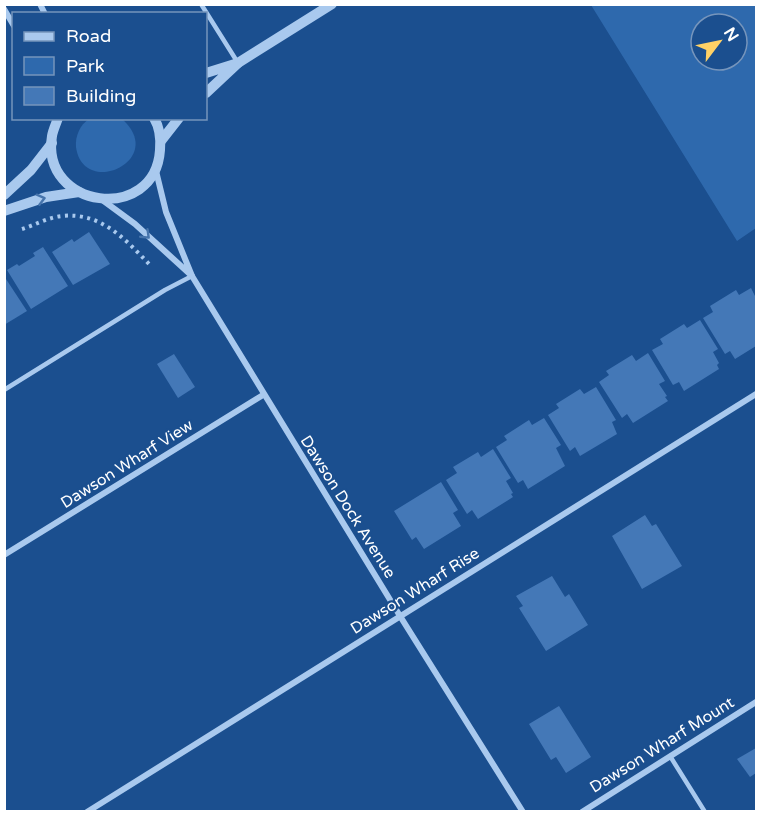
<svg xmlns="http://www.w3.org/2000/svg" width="761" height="816" font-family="'Varela Round',sans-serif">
<rect width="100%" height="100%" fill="#1b4f8f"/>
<g fill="#2e69ad" fill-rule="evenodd">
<path d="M591,5H756V228L737,241ZM701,24H737V60H701Z"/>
<path d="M89,119H122C168,160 83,199 76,147C75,136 80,125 89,119Z"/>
</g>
<g fill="#4478b7">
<polygon points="89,232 110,264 73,285 52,252 72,239 74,242"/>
<polygon points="43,247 68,286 31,309 7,270 17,264 19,266 35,256 33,253"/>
<polygon points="4,276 27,311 4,325"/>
<polygon points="751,288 756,298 756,346 735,359 730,351 725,354 703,318 713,312 710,306 736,290 739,295"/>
<polygon points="700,320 718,349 713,352 719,363 717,365 719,369 684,391 679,382 673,385 652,350 663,344 660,339 684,324 687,328"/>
<polygon points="648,353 665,381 659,384 667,396 665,397 668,401 633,423 627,414 622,418 599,382 609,375 606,371 632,355 636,361"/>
<polygon points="174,354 195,387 178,398 157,364"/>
<polygon points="596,387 616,420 612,422 617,434 580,456 575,447 570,451 548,415 559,408 556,404 580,389 584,394"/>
<polygon points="544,418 561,445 556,448 565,466 528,489 523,480 518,483 496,447 507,440 504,436 529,420 532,425"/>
<polygon points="493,449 511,478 506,481 513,493 511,494 513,497 478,519 472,510 467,514 446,480 457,473 453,467 478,452 481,457"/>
<polygon points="441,482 458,510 453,513 461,526 424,549 416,537 412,540 394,511"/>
<polygon points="645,515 652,526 656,524 682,566 642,589 612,536"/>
<polygon points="552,576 565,597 569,594 588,625 546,651 519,608 523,606 516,596"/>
<polygon points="559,706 591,757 566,773 556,757 551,760 529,724"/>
<polygon points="756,748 756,773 750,777 737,759"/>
</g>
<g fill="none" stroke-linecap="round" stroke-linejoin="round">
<path stroke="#a9c9ee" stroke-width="4" stroke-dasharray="3 4.5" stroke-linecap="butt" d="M22,229C35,225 49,217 62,216C101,212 125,239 149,264"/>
<g stroke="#a9c9ee" stroke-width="4.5">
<polyline points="201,4 238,63"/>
<polyline points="4,390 165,290 192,276"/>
<polyline points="670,756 705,812"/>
</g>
<g stroke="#a9c9ee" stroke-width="6">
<polyline points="40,4 45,14"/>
<polyline points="4,9 14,26"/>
<polyline points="101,199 135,224 192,276 166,212 156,171"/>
<polyline points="192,276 400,616 523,812"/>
<polyline points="4,555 263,395"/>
<polyline points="87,812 756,394"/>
<polyline points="582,812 756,702"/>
</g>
<g stroke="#a9c9ee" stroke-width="10">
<polyline points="238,63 332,4"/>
<polyline points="206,73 238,63 206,93"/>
<path d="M58,118C56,124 53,130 52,136C40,209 155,224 160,150C161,139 160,128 154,118"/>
<polyline points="161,141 179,118"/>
<polyline points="4,195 31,170 52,143"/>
<polyline points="4,211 46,197 79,192"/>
</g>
</g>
<defs><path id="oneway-chevron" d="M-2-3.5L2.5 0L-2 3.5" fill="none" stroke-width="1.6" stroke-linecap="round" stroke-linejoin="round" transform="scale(1.5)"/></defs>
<g stroke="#4674ac">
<use href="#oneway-chevron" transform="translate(41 199) rotate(-15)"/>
<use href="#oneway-chevron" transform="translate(146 235) rotate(44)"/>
</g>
<g text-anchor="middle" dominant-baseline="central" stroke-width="4.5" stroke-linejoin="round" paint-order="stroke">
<g font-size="16" fill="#fff" stroke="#1b4f8f">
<text transform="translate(127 464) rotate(-32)">Dawson Wharf View</text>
<text transform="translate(348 507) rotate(58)">Dawson Dock Avenue</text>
<text transform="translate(415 591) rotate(-32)">Dawson Wharf Rise</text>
<text transform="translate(662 745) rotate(-32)">Dawson Wharf Mount</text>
</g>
</g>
<rect width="761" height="816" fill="none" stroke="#ffffff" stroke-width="12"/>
<rect x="12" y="12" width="195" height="108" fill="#1b4f8f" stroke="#7695bc" stroke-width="1.5"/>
<rect x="24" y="32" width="30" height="9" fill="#a9c9ee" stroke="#7695bc" stroke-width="1.5"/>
<text x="66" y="42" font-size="18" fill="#ffffff">Road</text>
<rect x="24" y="57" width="30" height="18" fill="#2e69ad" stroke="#7695bc" stroke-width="1.5"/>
<text x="66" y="72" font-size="18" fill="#ffffff">Park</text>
<rect x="24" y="87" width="30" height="18" fill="#4478b7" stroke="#7695bc" stroke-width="1.5"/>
<text x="66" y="102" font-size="18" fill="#ffffff">Building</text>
<g transform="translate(719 42) rotate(58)"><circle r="28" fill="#1b4f8f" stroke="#7695bc" stroke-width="1.5"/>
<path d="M0-4.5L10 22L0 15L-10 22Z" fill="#ffd166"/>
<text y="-9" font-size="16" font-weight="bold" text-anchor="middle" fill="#ffffff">N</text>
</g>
</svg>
